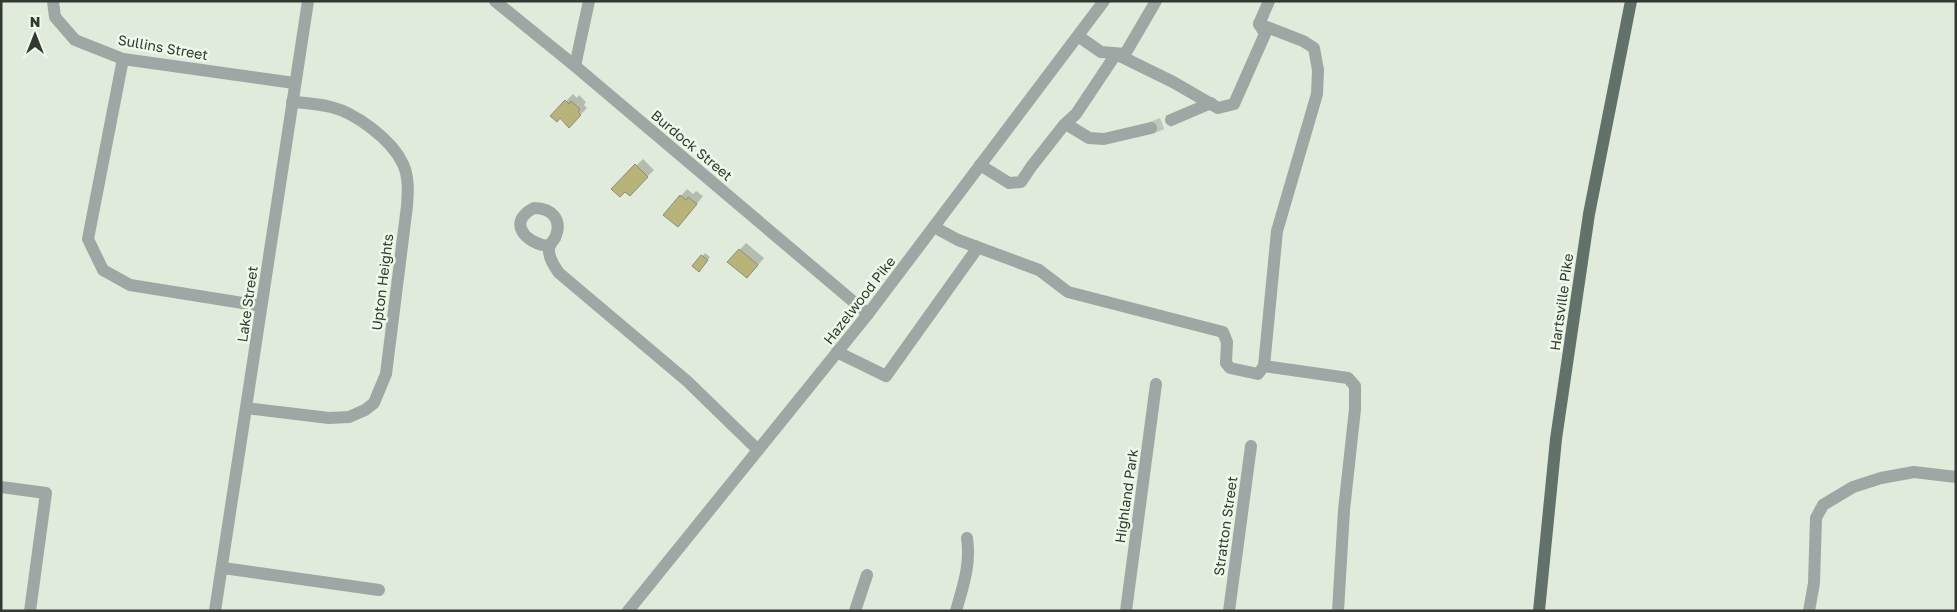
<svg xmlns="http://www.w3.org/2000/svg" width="1957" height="612" font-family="'Golos Text',sans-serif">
<rect width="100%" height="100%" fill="#e0ebdb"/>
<g fill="#0003">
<polygon points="573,94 577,98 579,95 586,102 584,105 587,108 569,126 560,117 552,116"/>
<polygon points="643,159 654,170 630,194 625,190 613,189"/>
<polygon points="687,189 693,194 696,191 703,196 685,219 681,196"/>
<polygon points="746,243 764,258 754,270 729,262"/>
<polygon points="705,253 710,257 702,267 694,266"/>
</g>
<g fill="#b8b379" stroke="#8f8d7c">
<polygon points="565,100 569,104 571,101 580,109 578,112 581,115 569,128 560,118 557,122 550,116"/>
<polygon points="635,164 648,177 630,196 625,192 620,197 611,189"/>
<polygon points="680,195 686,200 688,197 697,204 678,227 663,215"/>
<polygon points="739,249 758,265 747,278 727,262"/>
<polygon points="701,255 708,260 699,272 692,266"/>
</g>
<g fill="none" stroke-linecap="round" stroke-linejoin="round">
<polyline stroke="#bec7b9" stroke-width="12" stroke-dasharray="12 6" stroke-linecap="butt" points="1151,128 1171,120"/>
<g stroke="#9ea7a3" stroke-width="12">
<polyline points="53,1 55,17 75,40 123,59 294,83"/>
<polyline points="495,1 575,66 868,314"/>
<polyline points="1078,36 1101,52 1125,54 1156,1"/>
<polyline points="1116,54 1173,82 1218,108 1234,104 1265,34 1259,24 1269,1"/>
<polyline points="123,59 88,239 103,270 130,285 261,306"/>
<polyline points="575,66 589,1"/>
<polyline points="1171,120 1211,103"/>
<polyline points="1066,124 1089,138 1104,139 1151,128"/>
<polyline points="980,165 1009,183 1021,182 1031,167 1064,125 1076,114 1116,54"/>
<polyline points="934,227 958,240 1039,270 1068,292 1223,332 1227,342 1226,363 1230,368 1258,374 1264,366 1277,231 1317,94 1318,70 1314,48 1303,41 1259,24"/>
<path d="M549,246C526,244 506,222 534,208C552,208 563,220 555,238C553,241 550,244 549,248C548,257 554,266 559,273L687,381L758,450"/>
<polyline points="837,352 886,376 976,250 975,246"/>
<polyline points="1264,366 1348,378 1355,386 1355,409 1344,510 1338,611"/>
<path d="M246,408L329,418L349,417L365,410L374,403L386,374L407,206C408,192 409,177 403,164C392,140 356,113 331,107C319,104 305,103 292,102"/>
<polyline points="1,487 46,493 30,611"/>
<polyline points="223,568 379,590"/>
<polyline points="215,611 308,1"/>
<polyline points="628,611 868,314 1104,1"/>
<polyline points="855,611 867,575"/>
<path d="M956,611C963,586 971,564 967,538"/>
<polyline points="1126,611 1156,384"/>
<polyline points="1229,611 1251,446"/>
<polyline points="1809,611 1814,583 1816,518 1823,505 1853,487 1881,478 1914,472 1956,477"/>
</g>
<polyline stroke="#62716a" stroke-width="12" points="1539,611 1556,439 1589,214 1631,1"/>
</g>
<g text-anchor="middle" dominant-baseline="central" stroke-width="5" stroke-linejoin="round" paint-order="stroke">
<g font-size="14" fill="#343832" stroke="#eef9e8">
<text transform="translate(163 47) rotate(10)">Sullins Street</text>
<text transform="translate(692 145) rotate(40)">Burdock Street</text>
<text transform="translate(382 282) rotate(-83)">Upton Heights</text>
<text transform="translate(859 300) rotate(-52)">Hazelwood Pike</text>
<text transform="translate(1561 302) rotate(-82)">Hartsville Pike</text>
<text transform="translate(247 304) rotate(-82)">Lake Street</text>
<text transform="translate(1126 496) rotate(-82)">Highland Park</text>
<text transform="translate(1225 526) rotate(-82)">Stratton Street</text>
</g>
</g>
<rect width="1957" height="612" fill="none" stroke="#343832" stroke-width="5"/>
<g transform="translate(35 35)" stroke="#eef9e8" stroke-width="4" paint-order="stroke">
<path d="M0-4L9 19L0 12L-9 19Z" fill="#343832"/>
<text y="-8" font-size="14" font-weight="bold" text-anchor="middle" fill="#343832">N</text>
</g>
</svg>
